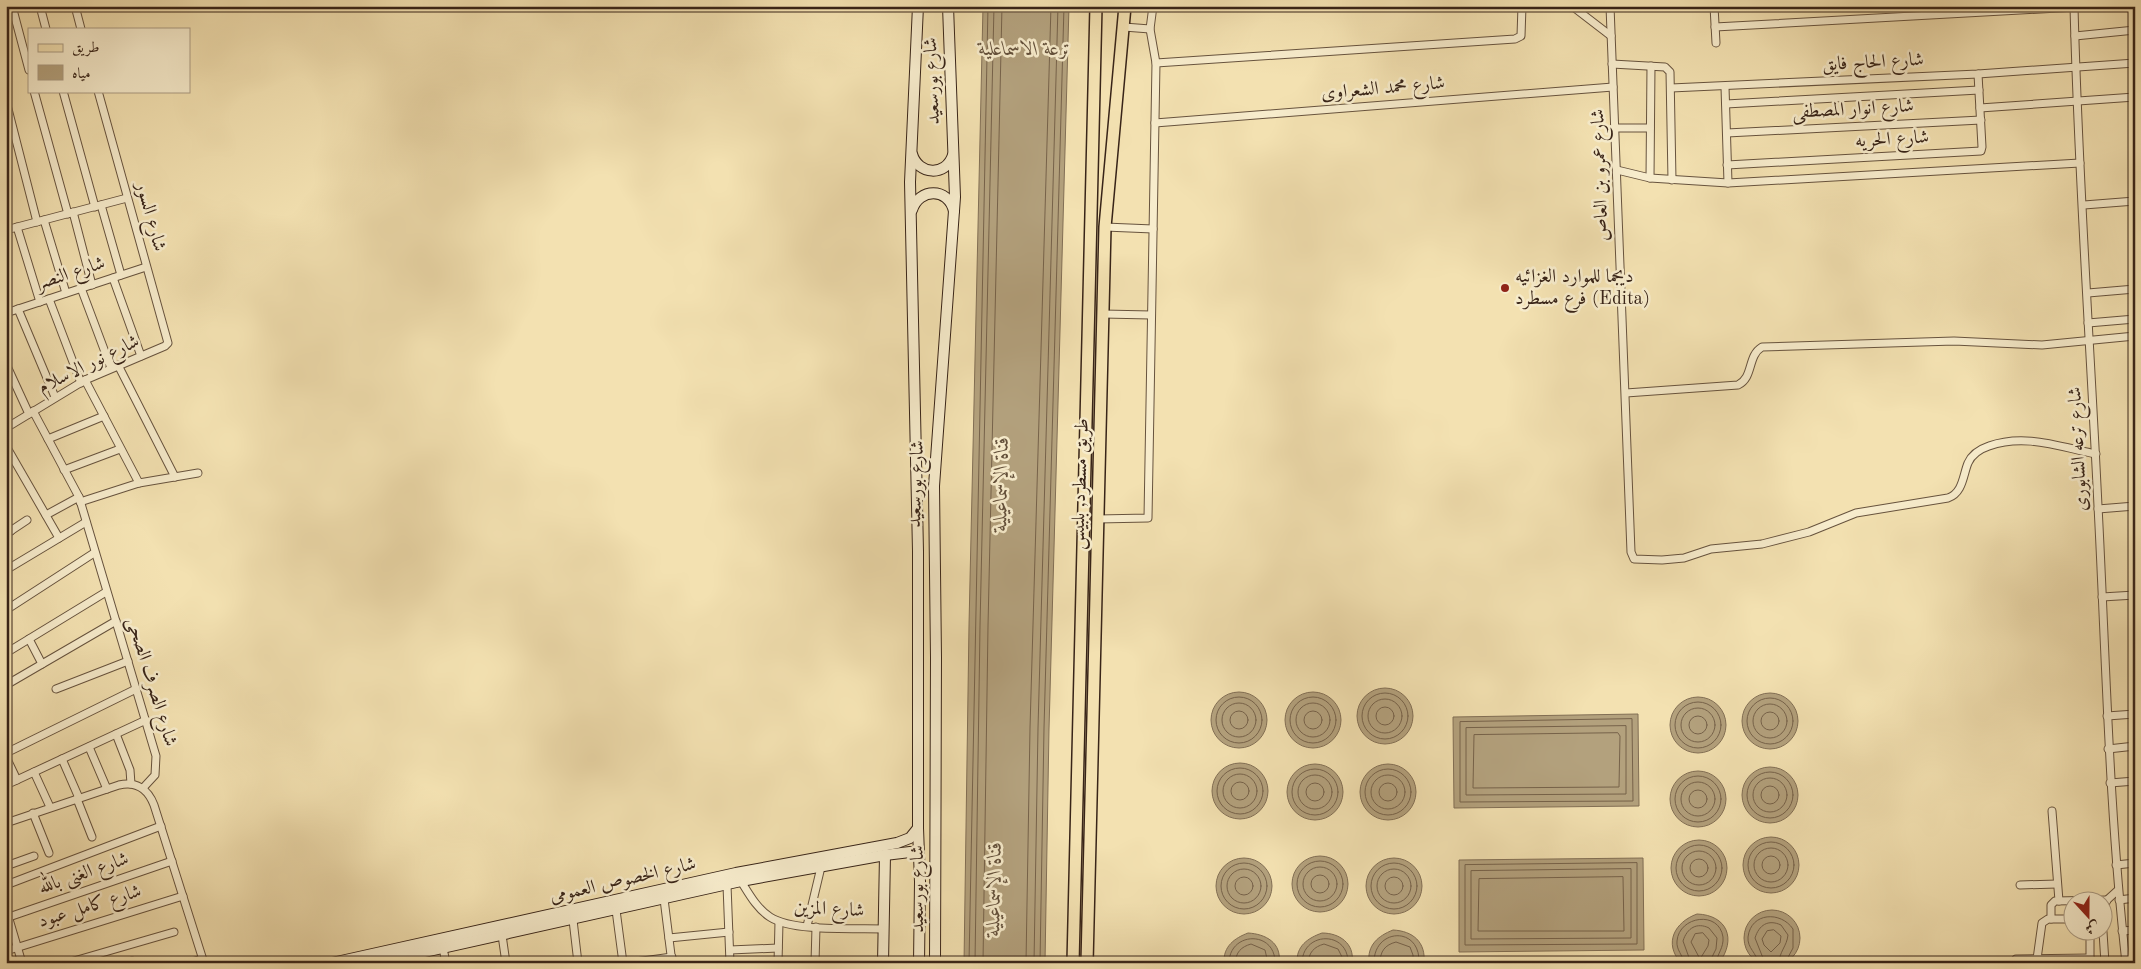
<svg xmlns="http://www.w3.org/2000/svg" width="2141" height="969" font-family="'Old Standard TT',Amiri,serif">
<rect width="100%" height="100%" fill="#f3e1b1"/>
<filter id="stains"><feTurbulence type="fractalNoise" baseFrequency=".004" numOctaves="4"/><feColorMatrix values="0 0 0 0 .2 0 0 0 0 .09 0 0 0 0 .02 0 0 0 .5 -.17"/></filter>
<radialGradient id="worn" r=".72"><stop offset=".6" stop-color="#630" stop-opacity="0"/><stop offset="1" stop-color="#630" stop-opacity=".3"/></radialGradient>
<g fill="#b3a17d" stroke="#826f55">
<polygon points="983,6 1069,6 1049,729 1045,963 964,963 969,625"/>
<circle cx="1385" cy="716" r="28"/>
<circle cx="1239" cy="720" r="28"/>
<circle cx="1313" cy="720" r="28"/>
<circle cx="1770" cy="721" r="28"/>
<circle cx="1698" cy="725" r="28"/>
<polygon points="1638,714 1639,806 1454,808 1453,717"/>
<circle cx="1240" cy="791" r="28"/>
<circle cx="1315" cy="792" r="28"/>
<circle cx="1388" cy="792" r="28"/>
<circle cx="1770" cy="795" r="28"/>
<circle cx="1698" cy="799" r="28"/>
<circle cx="1771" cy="865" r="28"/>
<circle cx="1699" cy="868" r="28"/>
<circle cx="1320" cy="884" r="28"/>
<circle cx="1244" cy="886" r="28"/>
<circle cx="1394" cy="886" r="28"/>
<polygon points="1643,858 1644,950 1459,952 1459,860"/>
<circle cx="1772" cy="938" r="28"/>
<path d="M1697,914C1727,915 1737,939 1719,963H1681C1663,943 1675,922 1697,914Z"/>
<path d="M1393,930C1413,931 1426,942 1424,963H1369C1367,945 1378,936 1393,930Z"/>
<path d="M1248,933C1266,934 1282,943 1279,963H1224C1223,946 1235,938 1248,933Z"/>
<path d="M1322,933C1339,933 1355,943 1352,963H1297C1296,946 1308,938 1322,933Z"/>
</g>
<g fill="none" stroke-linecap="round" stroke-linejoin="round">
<g stroke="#76624a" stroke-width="1">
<circle cx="1385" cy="716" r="23"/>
<circle cx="1239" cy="720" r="23"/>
<circle cx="1313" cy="720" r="23"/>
<circle cx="1770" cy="721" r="23"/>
<circle cx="1385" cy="716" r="17"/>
<circle cx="1698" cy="725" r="23"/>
<circle cx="1239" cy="720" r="17"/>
<circle cx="1313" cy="720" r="17"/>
<circle cx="1770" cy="721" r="17"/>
<circle cx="1385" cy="716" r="9"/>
<circle cx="1698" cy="725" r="17"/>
<circle cx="1239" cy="720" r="9"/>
<circle cx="1313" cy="720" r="9"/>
<circle cx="1770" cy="721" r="9"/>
<circle cx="1698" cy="725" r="9"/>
<polygon points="1632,719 1633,801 1460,802 1460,722"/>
<polygon points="1626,726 1626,794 1466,795 1466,728"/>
<polygon points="1618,733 1620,736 1619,787 1473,788 1474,735"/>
<circle cx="1240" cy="791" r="23"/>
<circle cx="1315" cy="792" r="23"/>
<circle cx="1388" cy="792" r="23"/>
<circle cx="1770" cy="795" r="23"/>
<circle cx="1240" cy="791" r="17"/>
<circle cx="1315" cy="792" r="17"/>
<circle cx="1388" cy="792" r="17"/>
<circle cx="1698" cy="799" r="23"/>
<circle cx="1770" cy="795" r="17"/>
<circle cx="1240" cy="791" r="9"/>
<circle cx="1698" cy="799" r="17"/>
<circle cx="1315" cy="792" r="9"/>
<circle cx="1388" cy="792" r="9"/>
<circle cx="1770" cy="795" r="9"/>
<circle cx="1698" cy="799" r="9"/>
<circle cx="1771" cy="865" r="23"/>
<circle cx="1699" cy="868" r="23"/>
<circle cx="1771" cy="865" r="17"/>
<circle cx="1699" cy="868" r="17"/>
<circle cx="1771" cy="865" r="9"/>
<circle cx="1699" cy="868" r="9"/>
<circle cx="1320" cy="884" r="23"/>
<polygon points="1637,863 1637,944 1465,945 1465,865"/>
<circle cx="1244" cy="886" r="23"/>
<circle cx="1394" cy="886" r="23"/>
<circle cx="1320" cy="884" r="17"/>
<polygon points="1631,869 1631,938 1471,939 1471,871"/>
<circle cx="1244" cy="886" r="17"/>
<circle cx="1394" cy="886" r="17"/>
<circle cx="1320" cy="884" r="9"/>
<circle cx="1244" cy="886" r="9"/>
<circle cx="1394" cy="886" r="9"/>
<polygon points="1623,877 1624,931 1478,931 1479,879"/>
<polygon points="1774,930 1781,936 1780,943 1771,952 1764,945 1762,939 1767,931"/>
<polygon points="1703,933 1709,940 1708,946 1700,959 1691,942 1695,934"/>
<polyline points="969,963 988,6"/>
<polyline points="975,963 980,626 994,6"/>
<polyline points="983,963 988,626 1002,6"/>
<polyline points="1026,963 1030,728 1051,6"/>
<polyline points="1034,963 1038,728 1058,6"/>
<polyline points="1040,963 1044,728 1064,6"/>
<path d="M1229,963C1229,931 1276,930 1275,963"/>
<path d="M1235,963C1236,952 1241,947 1251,944L1265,950L1268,963"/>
<path d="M1302,963C1302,931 1349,930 1348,963"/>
<path d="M1308,963C1309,952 1314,947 1324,944L1338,949L1342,957L1341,963"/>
<path d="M1374,963C1373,928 1421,925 1419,963"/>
<path d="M1380,963C1380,951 1385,945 1396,942L1410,947L1413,955V963"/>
<path d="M1684,963C1683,955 1676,950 1677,941C1679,916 1719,910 1723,937C1724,948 1717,954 1716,963"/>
<path d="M1691,963L1683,941C1687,928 1697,922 1709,928L1717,938L1716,949L1709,963"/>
<path d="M1758,963C1757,953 1747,948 1748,937C1751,912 1781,911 1793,929V948L1785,963"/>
<path d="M1765,963L1755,938C1759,925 1768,919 1781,925L1788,935C1787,946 1779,952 1779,963"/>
</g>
<defs>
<g id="street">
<polyline points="12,6 29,70"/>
<polyline points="40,6 46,29"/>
<polyline points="75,6 81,29"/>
<polyline points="1572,6 1611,36"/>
<path d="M1610,6L1631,552L1634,559L1662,560L1684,558L1711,549L1762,544L1809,532L1856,513L1948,498C1963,493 1963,475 1968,463C1972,454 1980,449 1989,446C2025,433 2060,447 2096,454"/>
<polyline points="1714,6 1716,43"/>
<path d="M2074,6C2078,173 2090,340 2098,506C2106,659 2109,811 2126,963"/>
<polyline points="1124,27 1150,29"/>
<polyline points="1715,27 2093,6"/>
<polyline points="2075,36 2135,30"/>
<polyline points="1156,63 1515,39 1521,36 1522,6"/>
<polyline points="1612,64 1665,67 1670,72 1672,180"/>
<polyline points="1725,87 1728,183"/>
<polyline points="1671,88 1978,74 2135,63"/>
<polyline points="34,91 68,214"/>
<polyline points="63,91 95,207"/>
<polyline points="6,101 37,222"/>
<polyline points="1726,104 1979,90"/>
<polyline points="1980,108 2135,97"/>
<polyline points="1155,123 1613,87"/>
<polyline points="1615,128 1650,128"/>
<polyline points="1727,133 1981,120"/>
<polyline points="1727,165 1981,151 1982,147 1978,74"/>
<polyline points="1617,170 1650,178 1728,183 2080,163"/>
<polyline points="1650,178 1651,66"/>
<polyline points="101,205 121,275"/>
<polyline points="2084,205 2135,201"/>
<polyline points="73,212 92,285"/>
<polyline points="44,220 66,293"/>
<polyline points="17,227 40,302"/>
<polyline points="1105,227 1153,229"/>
<polyline points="6,230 127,198"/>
<polyline points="113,278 141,356"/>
<polyline points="81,288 111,368"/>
<polyline points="2088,293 2135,289"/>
<polyline points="49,299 81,383"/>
<polyline points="18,309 55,397"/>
<polyline points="6,313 146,267"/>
<polyline points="1103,314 1151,315"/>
<polyline points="2088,323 2135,319"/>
<polyline points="6,364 29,414"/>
<polyline points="118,365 175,477"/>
<polyline points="85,380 139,483"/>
<path d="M1626,393L1738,385C1754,377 1747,356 1762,347L1954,341L2042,345L2135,336"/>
<polyline points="33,411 79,497 156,756 155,775 143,788"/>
<polyline points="6,428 85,380 165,346 168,343 98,91"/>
<polyline points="48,439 104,416"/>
<polyline points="6,446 59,538"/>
<polyline points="64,470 120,449"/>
<polyline points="80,502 139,483 198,473"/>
<polyline points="2098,509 2135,506"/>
<polyline points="46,515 79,497"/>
<polyline points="1098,519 1148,518 1156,63 1150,29 1153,6"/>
<polyline points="6,522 11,531"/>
<polyline points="6,534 27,520"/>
<polyline points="6,570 86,522"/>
<polyline points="2102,597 2135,595"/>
<polyline points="6,610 94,553"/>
<polyline points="29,639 42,664"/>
<polyline points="6,653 106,592"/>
<polyline points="6,685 116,621"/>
<polyline points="56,689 128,661"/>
<polyline points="2107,716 2135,714"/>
<polyline points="116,734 130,770 131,784"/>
<polyline points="89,747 107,789"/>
<polyline points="2108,749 2135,746"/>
<polyline points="6,753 136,689"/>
<polyline points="6,757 17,780"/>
<polyline points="62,759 79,798"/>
<polyline points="34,772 50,807"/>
<polyline points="2110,783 2135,781"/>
<polyline points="6,785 146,720"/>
<polyline points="77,799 92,837"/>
<polyline points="2052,811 2059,901"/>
<polyline points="33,813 49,853"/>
<path d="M6,823L119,785C136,781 148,789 154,805L204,963"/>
<polyline points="2116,865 2135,863"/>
<polyline points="6,866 34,856"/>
<path d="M739,878C748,892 756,908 770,917C793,932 855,928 884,929"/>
<polyline points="6,885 161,826"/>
<polyline points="727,885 730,963"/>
<polyline points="2020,885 2057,884"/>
<polyline points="664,899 672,963"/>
<polyline points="2119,900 2135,898"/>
<polyline points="2104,907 2107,900 2118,890"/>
<polyline points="6,909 22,963"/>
<polyline points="616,910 623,963"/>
<polyline points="6,918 172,861"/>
<polyline points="2051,919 2051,905 2055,901 2107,900"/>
<polyline points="573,920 578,963"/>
<polyline points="807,926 821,867"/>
<polyline points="2122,931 2135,930"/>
<polyline points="2090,932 2090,963"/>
<polyline points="2103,932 2105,963"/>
<polyline points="502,935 506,963"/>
<polyline points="669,938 729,932"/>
<polyline points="443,948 446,963"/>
<polyline points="730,950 778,948"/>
<polyline points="6,951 183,896"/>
<polyline points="2016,959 2090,958"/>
<polyline points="2037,959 2042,923 2048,919 2074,919"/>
<polyline points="132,961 132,963"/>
<polyline points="67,963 174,932"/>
<polyline points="188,963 202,959"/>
<polyline points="628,963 672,957"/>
<polyline points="778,963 779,922"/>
<polyline points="815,963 816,927"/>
</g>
<g id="secondary">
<polyline points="918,6 910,182 918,551 918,828 920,882 919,963"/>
<path d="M912,154C918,175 946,177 953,155"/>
<path d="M912,210C919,188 948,187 954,211"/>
<polyline points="332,963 736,873 897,843 910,838 918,828"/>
<polyline points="375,963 741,881 885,855 910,852 919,855"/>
<polyline points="883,963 885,855"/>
<polyline points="935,963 936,657 934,486 955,197 948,6"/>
</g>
<g id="primary">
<polyline points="1073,963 1096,6"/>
<polyline points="1087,963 1105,227 1125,6"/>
</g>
</defs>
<use href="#street" stroke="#67533e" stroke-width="9"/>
<use href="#secondary" stroke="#382418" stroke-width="12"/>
<use href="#primary" stroke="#382418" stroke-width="14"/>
<use href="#street" stroke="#f7eccc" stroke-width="7"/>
<use href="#secondary" stroke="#f7eccc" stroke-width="10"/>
<use href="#primary" stroke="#f3e1b1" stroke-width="11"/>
</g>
<circle fill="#8f2418" stroke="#f7eccc" stroke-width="2" cx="1505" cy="288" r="5"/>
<g text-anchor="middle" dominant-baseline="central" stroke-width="5" stroke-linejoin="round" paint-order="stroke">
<g font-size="19" fill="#382418" stroke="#f7eccc">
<text transform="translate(1873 63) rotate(-3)">شارع الحاج فايق</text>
<text transform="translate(933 81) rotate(-92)">شارع بورسعيد</text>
<text transform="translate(1383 89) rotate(-5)">شارع محمد الشعراوى</text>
<text transform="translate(1853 110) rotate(-3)">شارع انوار المصطفى</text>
<text transform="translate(1892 140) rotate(-3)">شارع الحريه</text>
<text transform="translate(1601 175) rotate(-92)">شارع عمرو بن العاص</text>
<text transform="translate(150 217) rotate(75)">شارع السور</text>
<text transform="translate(71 274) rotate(-18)">شارع النصر</text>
<text transform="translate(89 365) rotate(-26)">شارع نور الاسلام</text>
<text transform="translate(2079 449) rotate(-93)">شارع ترعه الشابورى</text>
<text transform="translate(917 484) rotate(-88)">شارع بورسعيد</text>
<text transform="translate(1081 484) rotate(-88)">طريق مسطرد, بلبيس</text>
<text transform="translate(151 682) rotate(73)">شارع الصرف الصحى</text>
<text transform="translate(84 874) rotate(-19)">شارع الغنى بالله</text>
<text transform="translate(623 881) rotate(-13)">شارع الخصوص العمومى</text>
<text transform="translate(918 889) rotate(-90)">شارع بورسعيد</text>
<text transform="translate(90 907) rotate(-17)">شارع كامل عبود</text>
<text transform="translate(829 910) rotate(3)">شارع المزين</text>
</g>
<g font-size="19" fill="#382418" stroke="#f7eccc" text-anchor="start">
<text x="1515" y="277">ديجما للموارد الغزائيه<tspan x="1515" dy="22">فرع مسطرد (Edita)</tspan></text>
</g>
<g font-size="20" font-style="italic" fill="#63503b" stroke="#f7eccc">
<text x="1025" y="50">ترعة الاسماعلية</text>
<text transform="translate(1002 484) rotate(-89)">قناة الإسماعيلية</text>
<text transform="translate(995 889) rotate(-89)">قناة الإسماعيلية</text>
</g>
</g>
<rect width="2141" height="969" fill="none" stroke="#f3e1b1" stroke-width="25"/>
<rect x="8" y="8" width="2126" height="954" fill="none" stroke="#382418" stroke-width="2.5"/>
<rect x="12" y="12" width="2116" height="944" fill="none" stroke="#382418"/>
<rect x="28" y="28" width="162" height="65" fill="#f7eccc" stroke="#ab9c84"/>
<rect x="38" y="44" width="25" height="8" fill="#f3e1b1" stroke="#ab9c84"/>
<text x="72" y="52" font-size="15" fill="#382418">طريق</text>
<rect x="38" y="65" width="25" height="15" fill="#b3a17d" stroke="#ab9c84"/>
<text x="72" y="78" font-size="15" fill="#382418">مياه</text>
<g transform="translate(2088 916) rotate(159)"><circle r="24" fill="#f7eccc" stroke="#ab9c84"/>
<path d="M0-4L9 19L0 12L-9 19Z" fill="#8f2418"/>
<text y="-8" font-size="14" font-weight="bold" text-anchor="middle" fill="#382418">ش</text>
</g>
<rect width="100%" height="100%" filter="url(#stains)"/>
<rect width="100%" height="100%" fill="url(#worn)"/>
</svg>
